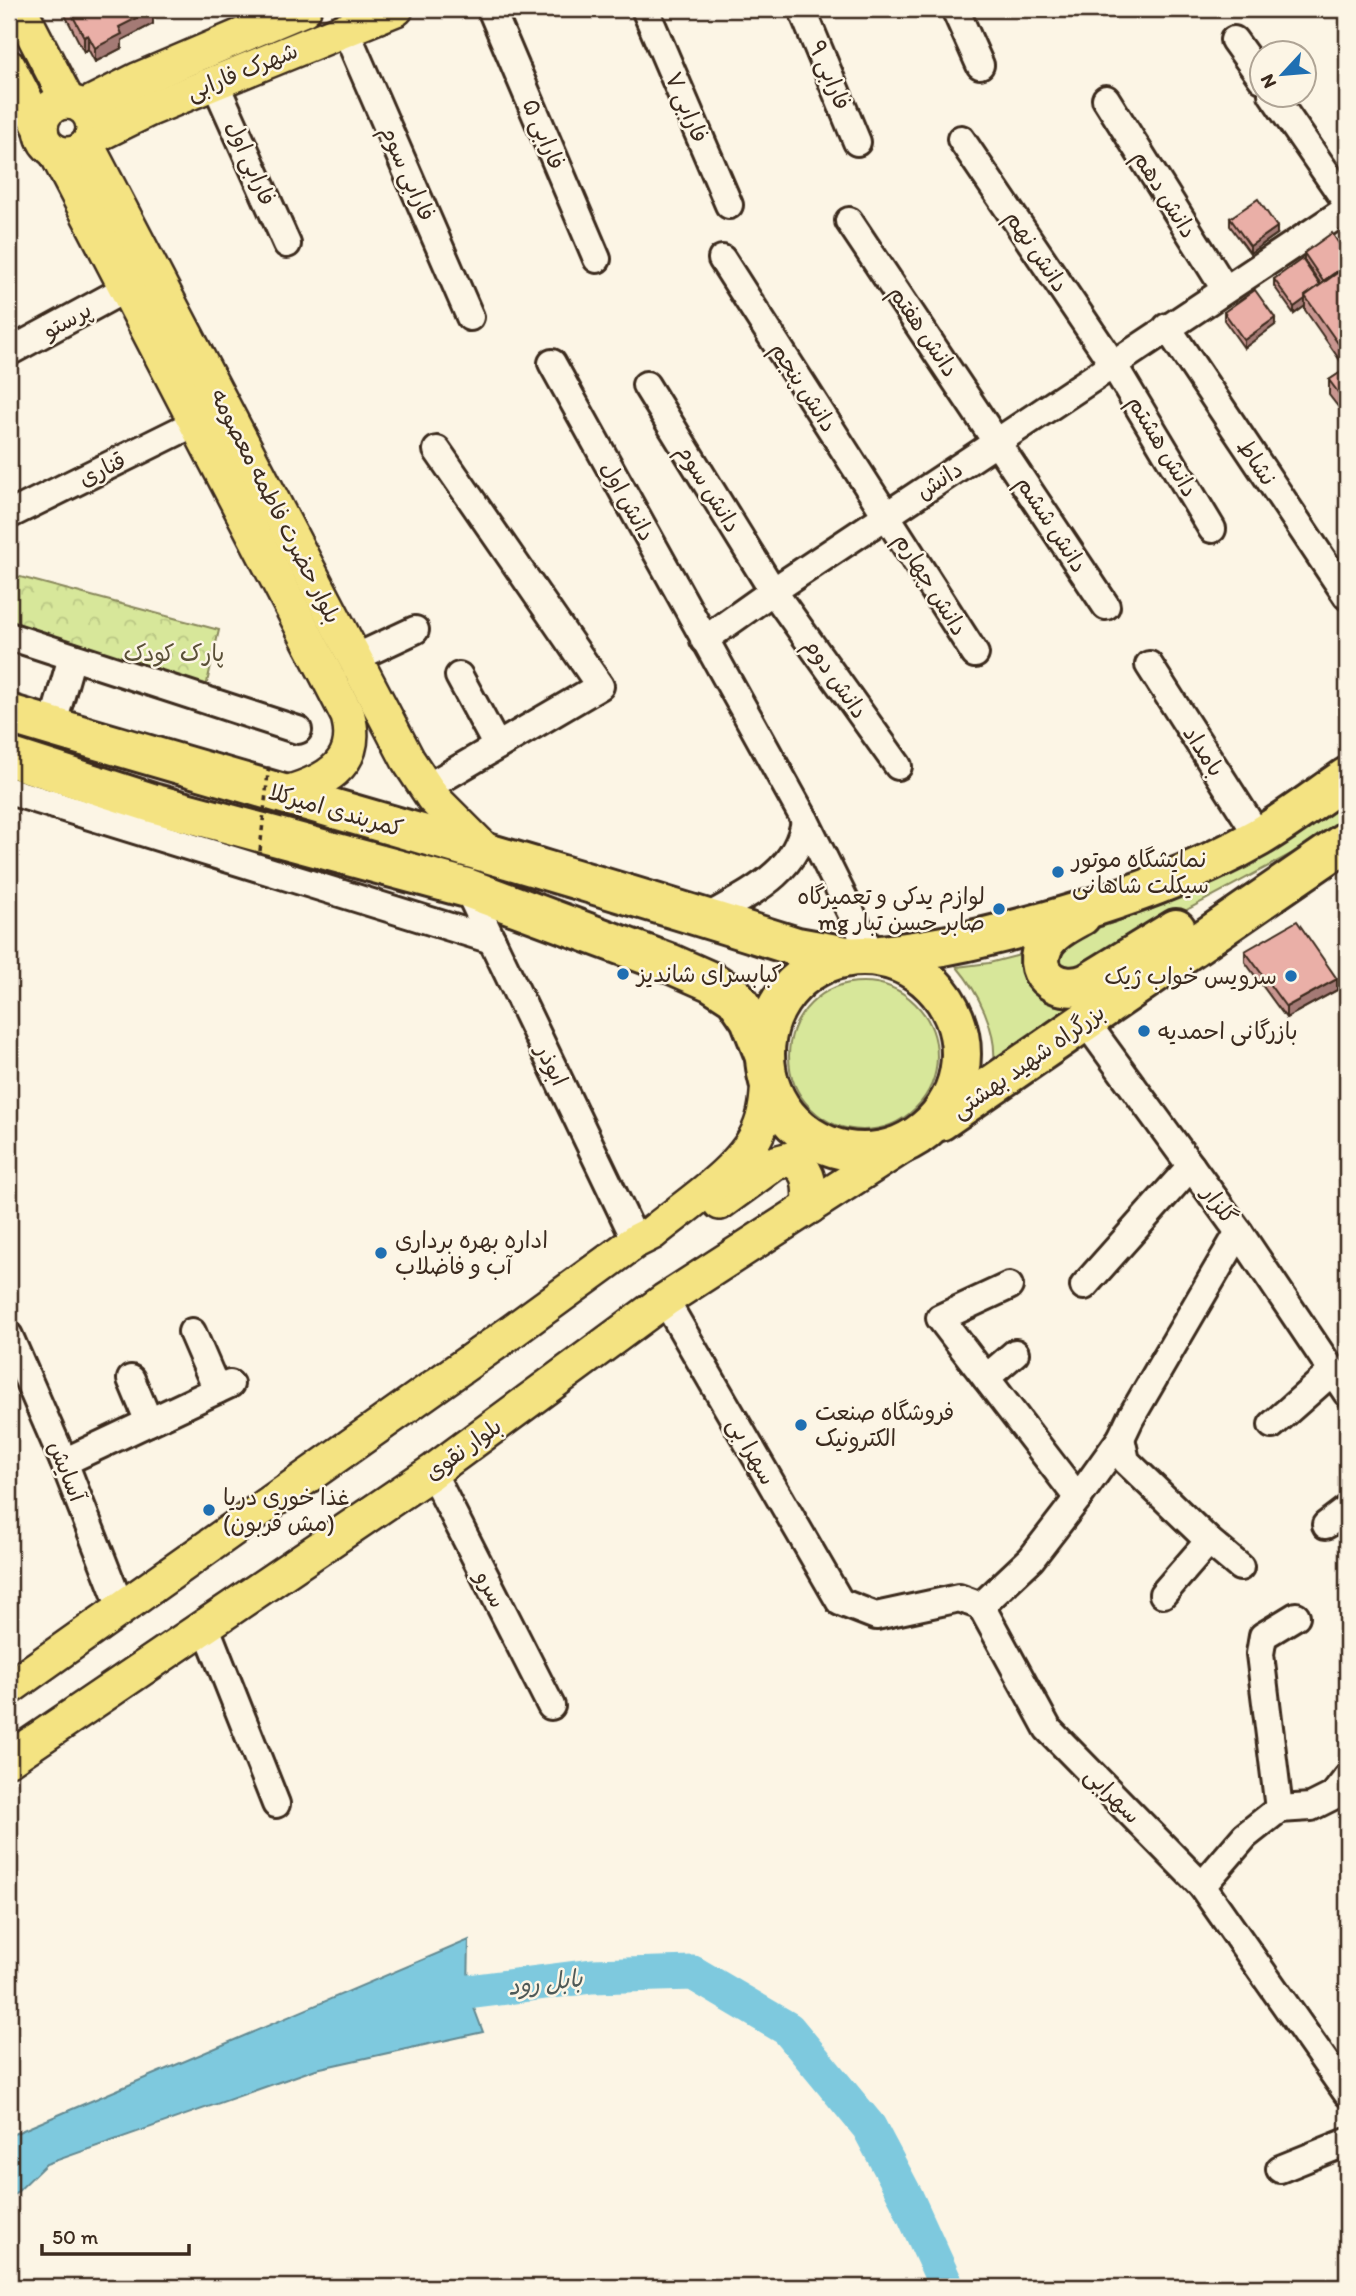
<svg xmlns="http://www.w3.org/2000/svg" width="1356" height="2296" font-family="Itim,'Playpen Sans Arabic',sans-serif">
<defs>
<pattern id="forest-crowns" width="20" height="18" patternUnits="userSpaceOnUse" patternTransform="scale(1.75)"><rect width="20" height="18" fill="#d7e79a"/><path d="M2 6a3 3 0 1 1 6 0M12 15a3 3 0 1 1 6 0" fill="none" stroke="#b9c684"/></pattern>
</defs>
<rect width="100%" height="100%" fill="#fcf5e5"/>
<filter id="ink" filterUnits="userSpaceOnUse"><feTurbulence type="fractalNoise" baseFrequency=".0143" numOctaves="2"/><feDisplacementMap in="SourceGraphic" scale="14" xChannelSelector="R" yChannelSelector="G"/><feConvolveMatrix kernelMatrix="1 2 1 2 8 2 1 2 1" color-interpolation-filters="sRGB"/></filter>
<g filter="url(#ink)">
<g fill="#d7e79a" stroke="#89885c" stroke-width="2">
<polygon points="1347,801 1347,815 1291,854 1190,908 1083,972 1065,970 1060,963 1061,949 1077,935 1148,911 1293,838"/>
<path d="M1186,932L994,1063C997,1029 978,992 957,967L989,963L1024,954L1031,982Z"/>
<circle cx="863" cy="1056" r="74"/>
</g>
<polygon fill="url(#forest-crowns)" stroke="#89885c" stroke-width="2" points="9,574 219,630 204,696 9,640"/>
<polygon fill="#7ec9de" stroke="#638991" stroke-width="2" points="469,1940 468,1992 483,2032 316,2069 46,2164 9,2200 9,2136"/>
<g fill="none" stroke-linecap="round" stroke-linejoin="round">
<polyline stroke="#7ec9de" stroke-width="35" points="423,2010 468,1992 592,1976 693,1973 788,2029 869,2127 906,2197 947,2287"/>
<defs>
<g id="minor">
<polyline points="491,9 597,259"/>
<polyline points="645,9 729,205"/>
<polyline points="802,9 857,142"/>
<polyline points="955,9 980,65"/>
<polyline points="345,29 470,317"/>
<polyline points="1234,40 1262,79"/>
<polyline points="215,83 287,244"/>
<polyline points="1272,94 1347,203"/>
<polyline points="1106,99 1225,289"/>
<polyline points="961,139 1113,364 1212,529"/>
<polyline points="849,221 1106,606"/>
<polyline points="722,259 975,654"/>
<polyline points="1167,327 1347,596"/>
<polyline points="9,352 125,289"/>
<polyline points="552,363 805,820"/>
<polyline points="646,385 773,591 898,766"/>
<polyline points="9,515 195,423"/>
<polyline points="9,636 298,730"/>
<polyline points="704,640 773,591 1347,209"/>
<polyline points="355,658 415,630"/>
<polyline points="1149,665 1259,837"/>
<polyline points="459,676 497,746"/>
<polyline points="52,727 72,657"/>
<polyline points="426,788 600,686 437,450"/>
<polyline points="9,791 492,940"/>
<polyline points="467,888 636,1241"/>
<path d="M706,918C748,894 798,873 805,820L872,955"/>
<polyline points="1085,1021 1239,1232 1347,1393"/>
<polyline points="1009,1286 940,1318 1078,1498"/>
<polyline points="1084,1286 1191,1166"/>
<polyline points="665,1300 840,1602 876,1616 959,1598 981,1606 1048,1729 1202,1886 1347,2093"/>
<polyline points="192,1332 217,1390"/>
<polyline points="9,1336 64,1462 121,1608"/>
<polyline points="986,1378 1015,1353"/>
<polyline points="131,1379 149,1422"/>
<polyline points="1272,1425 1333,1371"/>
<polyline points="1121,1438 1126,1461 1209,1541 1240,1567"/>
<polyline points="64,1462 230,1384"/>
<polyline points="432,1472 551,1706"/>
<polyline points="1326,1525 1347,1509"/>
<polyline points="1163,1594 1209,1541"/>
<polyline points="981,1606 1031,1559 1078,1498 1121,1438 1130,1419 1239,1232"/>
<polyline points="205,1625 276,1804"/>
<polyline points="1279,1809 1260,1654 1263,1636 1296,1616"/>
<polyline points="1202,1886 1245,1836 1279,1809 1311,1807 1333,1796 1347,1778"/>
<polyline points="1280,2169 1347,2142"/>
</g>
<g id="major">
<polyline points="20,9 68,102"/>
<polyline points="9,67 41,129"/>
<circle cx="67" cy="128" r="26"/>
<polyline points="83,107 137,80 304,9"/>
<polyline points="91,138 148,110 396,9"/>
<polyline points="87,145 408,760 433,798 487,852"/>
<path d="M55,151L348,716C362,767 320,784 279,795"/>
<path d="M720,1203L775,1163L790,1159C812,1171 809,1184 810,1207"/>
<path d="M9,1688L514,1330L636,1241L652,1233C686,1205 740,1171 758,1132C766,1115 767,1097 768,1079"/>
<polyline points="9,1759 432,1472 665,1300 916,1138"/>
</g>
<g id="highway">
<path d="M9,714C271,792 536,864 797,947L847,956"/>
<polyline points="9,757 152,803 467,888 669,963 712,982 735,997 750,1019 765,1057"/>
<path d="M1081,916C1068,923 1049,932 1043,947C1030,977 1062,995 1088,983L1176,929"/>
<path d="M881,955C941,949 988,937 1047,921C1120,900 1193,875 1259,837C1289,819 1318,797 1347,777"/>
<circle cx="863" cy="1054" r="98"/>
<polyline points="940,1121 1347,841"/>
</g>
</defs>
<use href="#minor" stroke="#3b2a1e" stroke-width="32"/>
<use href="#major" stroke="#3b2a1e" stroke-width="38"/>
<use href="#highway" stroke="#3b2a1e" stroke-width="44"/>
<use href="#minor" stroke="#fcf5e5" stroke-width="26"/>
<use href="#major" stroke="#f4e382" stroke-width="33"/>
<use href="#highway" stroke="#f4e382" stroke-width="38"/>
<polyline stroke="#3b2a1e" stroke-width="3.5" stroke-dasharray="5 5" stroke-linecap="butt" points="260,851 269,763"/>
</g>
<g fill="#c99690" stroke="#3b2a1e" stroke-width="2">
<polygon points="62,9 168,9 153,17 153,24 122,40 122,48 95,62 88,49 84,52"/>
<polygon points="1230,218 1277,234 1250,253 1230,226"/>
<polygon points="1304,253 1347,256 1347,416 1346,417 1329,395 1329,380 1346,369 1305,310 1305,306 1294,314 1274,286 1274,279 1321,284 1304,260"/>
<polygon points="1224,312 1275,325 1244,348 1224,320"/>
<polygon points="1245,951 1337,990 1286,1018 1245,962"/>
</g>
<g fill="#a47a75" stroke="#3b2a1e" stroke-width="2">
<polygon points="150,9 168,9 153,17 153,24 122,40 122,48 95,62 95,48 119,27"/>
<polygon points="285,9 296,9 285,13"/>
<polygon points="88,35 88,49 84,52 84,37"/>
<polygon points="1277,227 1277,234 1250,253 1250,246"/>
<polygon points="1347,264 1347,271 1323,288 1323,281"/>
<polygon points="1305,299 1305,306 1294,314 1294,307"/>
<polygon points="1275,318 1275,325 1244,348 1244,340"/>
<polygon points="1347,402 1347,416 1346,417 1346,403"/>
<polygon points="1337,979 1337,990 1286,1018 1286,1007"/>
</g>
<g fill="#eaafa7" stroke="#3b2a1e" stroke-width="2">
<polygon points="69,9 152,9 153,10 119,27 122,34 95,48 88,35 84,37"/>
<polygon points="1258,199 1277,227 1250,246 1230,218"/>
<polygon points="1332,233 1347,256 1347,264 1323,281 1304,253"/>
<polygon points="1302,259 1320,285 1305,296 1305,299 1294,307 1274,279"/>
<polygon points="1347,266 1347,356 1305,296"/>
<polygon points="1255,290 1275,318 1244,340 1224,312"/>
<polygon points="1347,368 1347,402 1346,403 1329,380"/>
<polygon points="1297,921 1337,979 1286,1007 1245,951"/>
</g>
</g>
<g fill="#1f6fb2" stroke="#fcf5e5" stroke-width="2.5">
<circle cx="1058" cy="872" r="7"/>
<circle cx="999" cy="909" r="7"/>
<circle cx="623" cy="974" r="7"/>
<circle cx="1291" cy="976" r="7"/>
<circle cx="1144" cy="1031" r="7"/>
<circle cx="381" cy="1253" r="7"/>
<circle cx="801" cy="1425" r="7"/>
<circle cx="209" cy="1510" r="7"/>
</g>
<g text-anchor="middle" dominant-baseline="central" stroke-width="5" stroke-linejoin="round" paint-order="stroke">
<g font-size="23" fill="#3b2a1e" stroke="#fcf5e5">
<text transform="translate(242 71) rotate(-22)">شهرک فارابی</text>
<text transform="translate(830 75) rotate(67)">فارابی ۹</text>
<text transform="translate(687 107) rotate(67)">فارابی ۷</text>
<text transform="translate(544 134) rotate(67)">فارابی ۵</text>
<text transform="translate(251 163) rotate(66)">فارابی اول</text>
<text transform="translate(408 173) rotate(66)">فارابی سوم</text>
<text transform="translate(1165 194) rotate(58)">دانش دهم</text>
<text transform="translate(1037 251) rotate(56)">دانش نهم</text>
<text transform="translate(67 320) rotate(-29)">پرستو</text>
<text transform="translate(924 331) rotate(56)">دانش هفتم</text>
<text transform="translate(804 387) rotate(57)">دانش پنجم</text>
<text transform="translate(1163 446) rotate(59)">دانش هشتم</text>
<text transform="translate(1257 462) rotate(56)">نشاط</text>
<text transform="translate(102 469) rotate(-26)">قناری</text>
<text transform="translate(939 480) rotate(-33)">دانش</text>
<text transform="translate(709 488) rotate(58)">دانش سوم</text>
<text transform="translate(628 501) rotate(61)">دانش اول</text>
<text transform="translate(276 506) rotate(63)">بلوار حضرت فاطمه معصومه</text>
<text transform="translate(1052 524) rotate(57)">دانش ششم</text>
<text transform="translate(931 584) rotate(58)">دانش چهارم</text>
<text transform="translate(836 678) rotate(55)">دانش دوم</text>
<text transform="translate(1204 751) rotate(57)">بامداد</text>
<text transform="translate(336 810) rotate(16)">کمربندی امیرکلا</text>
<text transform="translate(1028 1061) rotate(-35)">بزرگراه شهید بهشتی</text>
<text transform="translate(552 1065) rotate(64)">ابوذر</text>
<text transform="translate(1220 1205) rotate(54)">گلزار</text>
<text transform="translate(463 1449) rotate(-36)">بلوار نقوی</text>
<text transform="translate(752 1451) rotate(60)">سهرا بی</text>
<text transform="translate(67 1471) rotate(68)">آسایش</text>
<text transform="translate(491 1589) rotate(63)">سرو</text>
<text transform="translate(1113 1795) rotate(45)">سهرابی</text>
</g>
<g font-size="23" fill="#5a5037" stroke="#fcf5e5">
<text x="174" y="653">پارک کودک</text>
</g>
<g font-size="23" fill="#3b2a1e" stroke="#fcf5e5" text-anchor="start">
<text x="1072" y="859">نمایشگاه موتور<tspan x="1072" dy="26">سیکلت شاهانی</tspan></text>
<text x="985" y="896" text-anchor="end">لوازم یدکی و تعمیرگاه<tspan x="985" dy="26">mg صابر حسن تبار</tspan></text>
<text x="637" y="974">کبابسرای شاندیز</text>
<text x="1277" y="976" text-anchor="end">سرویس خواب ژیک</text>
<text x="1158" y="1031">بازرگانی احمدیه</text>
<text x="395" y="1240">اداره بهره برداری<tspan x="395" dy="26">آب و فاضلاب</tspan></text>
<text x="815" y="1412">فروشگاه صنعت<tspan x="815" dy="26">الکترونیک</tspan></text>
<text x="223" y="1497">غذا خوری دریا<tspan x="223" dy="26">(مش قربون)</tspan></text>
</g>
<g font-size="24" font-style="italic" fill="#4f5a58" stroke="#fcf5e5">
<text transform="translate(545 1982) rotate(-7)">بابل رود</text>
</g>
</g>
<rect width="1356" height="2296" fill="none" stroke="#fcf5e5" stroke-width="35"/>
<rect x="18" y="18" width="1321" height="2261" fill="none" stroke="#3b2a1e" stroke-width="2.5" filter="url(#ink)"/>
<g transform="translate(1283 74) rotate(244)"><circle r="33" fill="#fcf5e5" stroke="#afa495" stroke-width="2"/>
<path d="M0-5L12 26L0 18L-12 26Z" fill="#1f6fb2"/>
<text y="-10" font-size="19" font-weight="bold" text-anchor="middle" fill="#3b2a1e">N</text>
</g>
<path d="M42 2244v10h147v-10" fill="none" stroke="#3b2a1e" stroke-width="3.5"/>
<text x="52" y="2244" font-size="21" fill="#3b2a1e" stroke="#fcf5e5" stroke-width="5" paint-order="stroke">50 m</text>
</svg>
